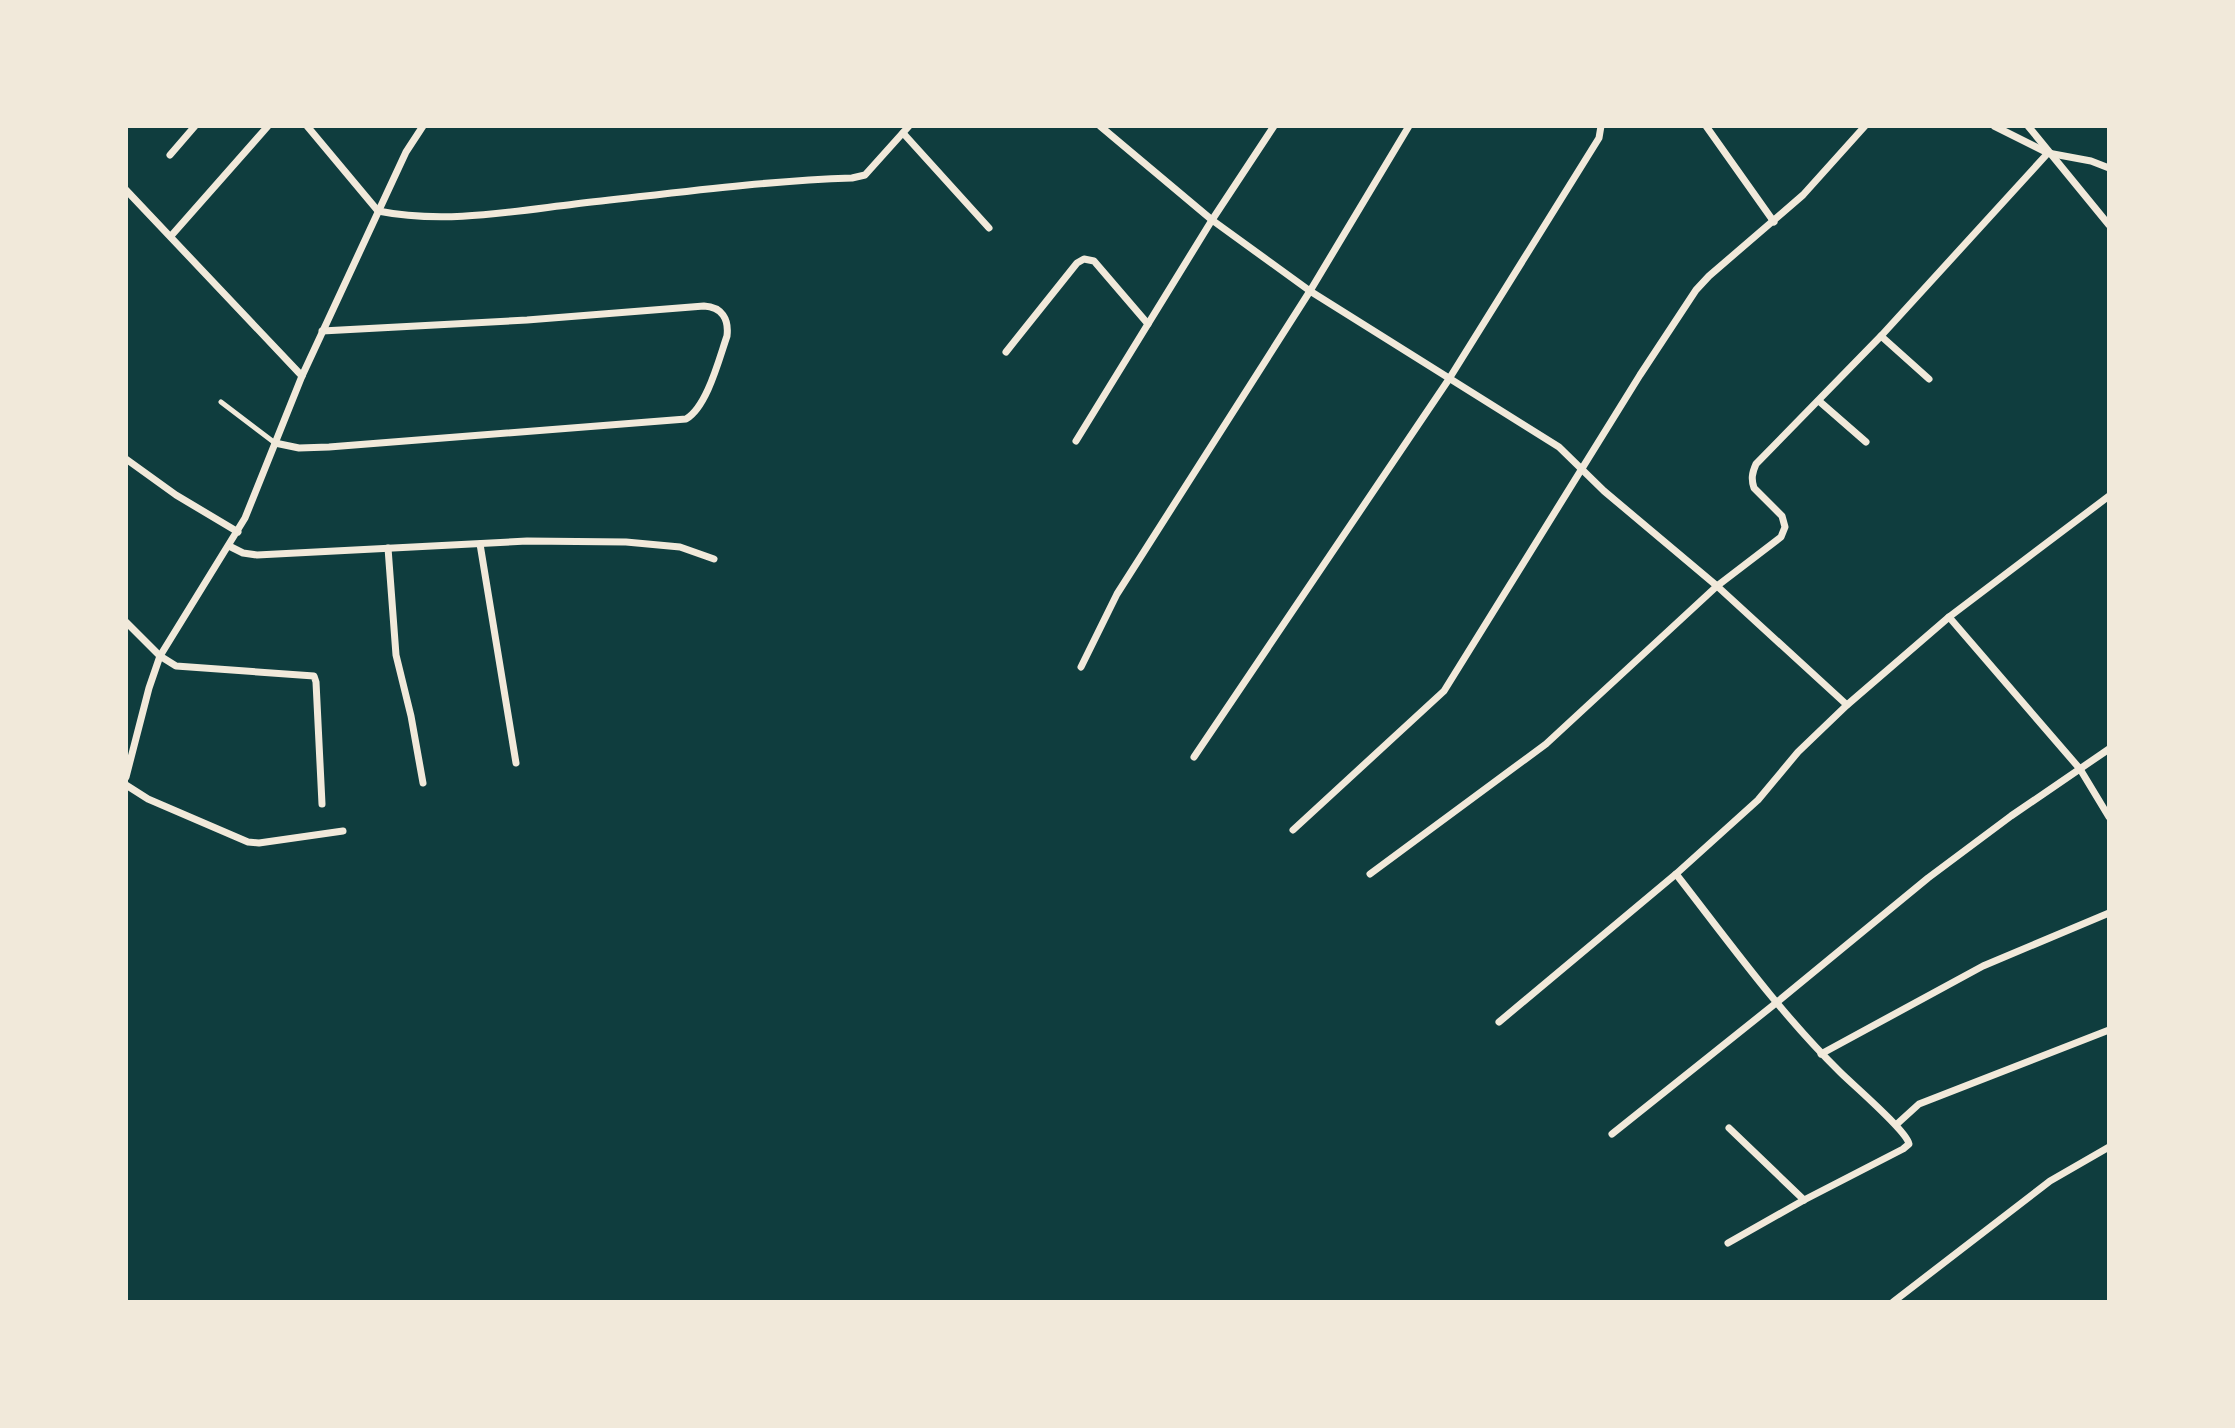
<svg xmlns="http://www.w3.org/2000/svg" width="2235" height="1428" font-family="Raleway,sans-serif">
<rect width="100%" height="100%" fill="#0f3d3e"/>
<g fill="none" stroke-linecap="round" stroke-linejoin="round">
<polyline stroke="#f1e9da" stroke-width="5" points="221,402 275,443"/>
<g stroke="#f1e9da" stroke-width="7">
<path d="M307,126L378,211C443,224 509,212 575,204C667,194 759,181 852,178L865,175L909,126"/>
<polyline points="1100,126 1212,220 1310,291 1559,447 1604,491 1717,586 1847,705"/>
<polyline points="1706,126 1774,222"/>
<polyline points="1994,126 2048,153 2091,161 2109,168"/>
<polyline points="2028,126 2109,225"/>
<polyline points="903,133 989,228"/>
<polyline points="170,155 195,126"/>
<polyline points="126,190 302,376"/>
<polyline points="171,236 268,126"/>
<polyline points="1881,336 1929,379"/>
<polyline points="1006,352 1077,263 1084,259 1094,261 1148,324"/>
<polyline points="1819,401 1866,442"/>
<polyline points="1076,441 1212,220 1274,126"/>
<path d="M275,443L299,448L329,447L686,419C707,407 719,359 727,336C729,319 722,307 704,306L527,320L322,331"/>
<polyline points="126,459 176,495 238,532"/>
<polyline points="480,544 516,763"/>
<polyline points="229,546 243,553 257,555 527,541 626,542 680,547 714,559"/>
<polyline points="388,548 396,655 411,716 423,783"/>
<polyline points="1949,617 2080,769 2109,817"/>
<polyline points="126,622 160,656 176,666 314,676 316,682 322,804"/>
<polyline points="1081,667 1117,594 1310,291 1409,126"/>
<polyline points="1194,757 1449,379 1599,138 1601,126"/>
<polyline points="126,777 149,688 160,656 245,518 302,376 406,152 423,126"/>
<polyline points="126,785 148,799 248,842 259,843 343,831"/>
<polyline points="1293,830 1444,691 1640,375 1696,290 1709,276 1803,195 1865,126"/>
<path d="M1370,874L1546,744L1717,586L1781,537L1785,527L1782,516L1754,488C1751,479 1752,473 1756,464L1881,336L2048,153"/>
<path d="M1676,874C1729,942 1779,1012 1840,1072C1853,1085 1907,1131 1909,1144L1903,1149L1804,1200L1728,1243"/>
<polyline points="1499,1022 1676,874 1758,800 1798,752 1847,705 1949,617 2109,496"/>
<polyline points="1821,1054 1983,966 2109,913"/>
<polyline points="1897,1124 1919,1104 2109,1030"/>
<polyline points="1729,1128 1804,1200"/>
<polyline points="1612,1134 1776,1003 1928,878 2011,816 2109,749"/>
<polyline points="1893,1302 2050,1181 2109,1147"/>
</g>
</g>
<rect width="2235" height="1428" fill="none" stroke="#f1e9da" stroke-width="256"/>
</svg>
